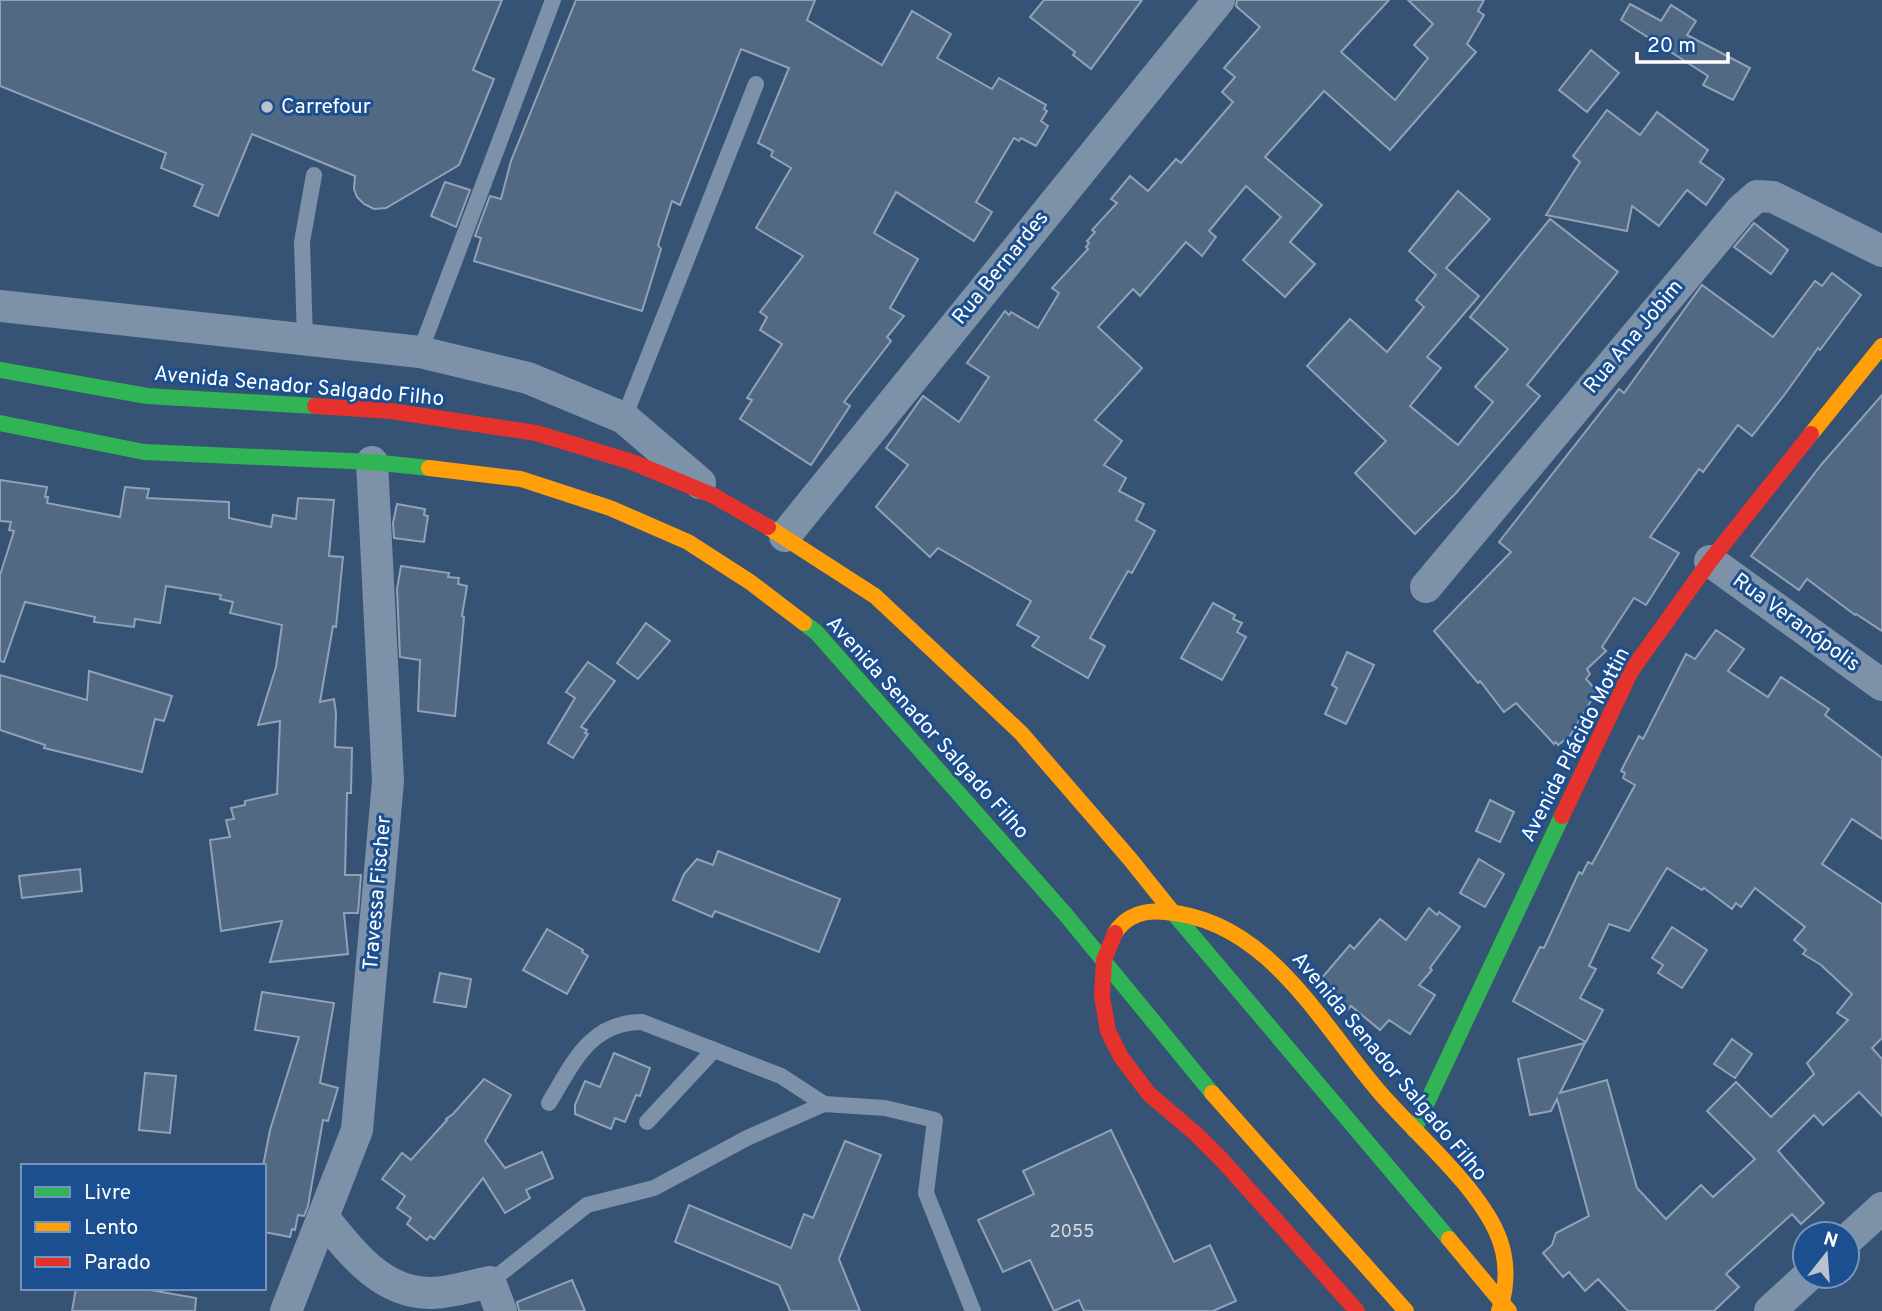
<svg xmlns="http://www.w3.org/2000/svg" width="1882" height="1311" font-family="Overpass,sans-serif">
<rect width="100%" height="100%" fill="#365274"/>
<g fill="#526984" stroke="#92a2b6" stroke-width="2">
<polygon points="0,0 502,0 473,70 494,79 459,165 386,208 374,209 364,204 357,197 354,189 355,176 252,134 218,216 194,206 203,185 161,168 166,153 0,86"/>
<polygon points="576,0 815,0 807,20 882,65 912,11 951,34 937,58 992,89 999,78 1046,105 1044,109 1047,111 1041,121 1048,126 1036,146 1021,138 1019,141 1014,138 976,202 992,212 974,241 896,192 874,233 918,259 890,308 904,316 887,337 891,341 844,402 850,406 811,465 740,419 752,400 747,398 782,344 760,330 767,317 760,312 803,256 756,228 791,168 771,156 773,151 758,143 789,68 741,49 680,205 672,201 658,245 661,249 642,311 474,261 481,238 475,236 490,196 501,199 511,161"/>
<polygon points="1044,0 1142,0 1091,69 1073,55 1075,52 1030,17"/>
<polygon points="1237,0 1389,0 1341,52 1395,100 1428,58 1414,45 1433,24 1408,0 1484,0 1478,11 1484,15 1467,44 1476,52 1390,150 1324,91 1265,157 1322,205 1290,242 1315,264 1285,297 1243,260 1281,217 1246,186 1209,231 1216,237 1202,256 1186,242 1140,296 1133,289 1098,327 1142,368 1095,420 1122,441 1104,465 1126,478 1119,491 1144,504 1136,520 1155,531 1132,573 1128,571 1090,638 1105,646 1088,678 1032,646 1039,637 1017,625 1031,601 938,548 930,557 876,507 908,465 886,448 923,396 959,422 989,377 967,363 1005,311 1009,315 1011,312 1038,328 1059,293 1052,288 1088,249 1086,247 1089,243 1087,241 1095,232 1092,230 1117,203 1111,199 1130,176 1148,191 1176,159 1181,163 1233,102 1222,92 1235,77 1224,68 1260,27 1236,6"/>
<polygon points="1630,4 1661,21 1671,5 1696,21 1687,35 1750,68 1733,100 1703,85 1708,76 1621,20"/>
<polygon points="1591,50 1619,73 1587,112 1559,90"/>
<polygon points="1607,110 1640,135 1657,112 1708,150 1700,162 1724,179 1706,205 1687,190 1659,226 1632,206 1627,231 1546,215 1580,162 1573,156"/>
<polygon points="445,182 470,190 456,227 431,216"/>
<polygon points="1458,191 1490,219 1446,268 1479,296 1427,357 1441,368 1410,406 1458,445 1493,402 1475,387 1508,349 1470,317 1550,219 1618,272 1527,385 1540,396 1456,493 1415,534 1355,473 1386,441 1307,366 1350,319 1387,352 1424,307 1416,300 1436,275 1409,251"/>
<polygon points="1754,223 1788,250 1771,274 1734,247"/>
<polygon points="1832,273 1861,295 1820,350 1818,348 1785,394 1752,436 1738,425 1703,472 1699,469 1650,537 1679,553 1646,605 1634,598 1602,647 1606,651 1587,669 1590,674 1586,679 1597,691 1570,736 1558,745 1556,742 1554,744 1516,703 1504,712 1480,681 1478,683 1434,631 1511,552 1499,542 1619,389 1624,393 1702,285 1773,337 1815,281 1822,286"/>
<polygon points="1882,395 1882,631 1856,614 1855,615 1807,579 1799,590 1751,556 1821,465"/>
<polygon points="0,480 47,487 45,497 48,497 47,503 120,517 125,487 149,489 147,498 229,502 229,518 271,527 273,515 296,519 298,498 334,500 329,556 343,557 336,627 333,626 320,702 334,699 336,713 335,747 352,748 351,793 347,793 345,875 361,875 358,913 344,913 348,954 270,962 282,921 221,931 210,840 230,837 226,820 234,819 231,808 245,805 245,801 277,794 280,721 258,725 276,667 282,625 230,613 233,602 220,599 221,595 166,586 160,623 135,619 134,627 94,622 95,617 25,602 4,662 0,661 0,575 14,531 9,530 11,522 0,521"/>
<polygon points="397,504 425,509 424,515 428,516 424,542 394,538 393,523"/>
<polygon points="401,566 449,573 448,577 459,578 458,584 467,586 462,616 464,617 455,716 418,711 420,660 400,657 397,589"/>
<polygon points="1213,603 1235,615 1233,619 1242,623 1237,632 1246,637 1222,680 1181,658"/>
<polygon points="646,623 670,641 638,679 617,663"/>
<polygon points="1716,630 1744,649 1728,671 1768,697 1781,677 1829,709 1825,715 1882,758 1882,839 1852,819 1822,864 1882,904 1882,1038 1872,1048 1882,1059 1882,1116 1859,1092 1823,1125 1814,1115 1778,1151 1824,1203 1801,1224 1792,1214 1726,1274 1739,1287 1714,1311 1628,1311 1598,1279 1585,1291 1569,1272 1563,1277 1543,1253 1552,1245 1556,1233 1589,1216 1557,1099 1551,1111 1530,1115 1518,1059 1585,1043 1560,1093 1607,1080 1637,1188 1666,1219 1701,1185 1713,1197 1755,1159 1707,1111 1736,1082 1771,1117 1814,1074 1807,1063 1848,1020 1837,1013 1852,994 1821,965 1803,954 1806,950 1794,940 1805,927 1755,888 1741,907 1736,903 1732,909 1704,888 1702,890 1667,868 1629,931 1609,924 1589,966 1596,969 1580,998 1603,1010 1586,1042 1513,1001 1540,947 1544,948 1579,872 1582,874 1588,862 1592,864 1635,785 1623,778 1625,773 1621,771 1639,736 1643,739 1686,654 1695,659"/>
<polygon points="1347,652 1374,665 1346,724 1325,714 1337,688 1332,685"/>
<polygon points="588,662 615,681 581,727 587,730 585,733 588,734 573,758 548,743 575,698 566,692"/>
<polygon points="89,671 172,696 164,721 155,719 142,772 44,748 45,745 0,730 0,675 87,700"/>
<polygon points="1490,800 1514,812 1500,842 1476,831"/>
<polygon points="718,851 840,899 819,952 715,911 712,917 673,900 684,874 697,859 713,865"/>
<polygon points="1479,859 1504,874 1485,907 1460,893"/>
<polygon points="80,869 82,891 22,898 19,876"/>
<polygon points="1429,908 1437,915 1439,912 1460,927 1430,968 1432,970 1419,985 1435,995 1410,1034 1389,1020 1380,1030 1351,1006 1345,1013 1320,980 1350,945 1354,949 1380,919 1406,940"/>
<polygon points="1672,927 1707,950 1682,988 1658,973 1663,965 1652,958"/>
<polygon points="547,929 583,950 582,952 588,956 567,994 523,970"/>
<polygon points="440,973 471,979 466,1007 434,1002"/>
<polygon points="262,992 334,1003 320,1083 338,1088 328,1121 323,1120 308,1206 304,1216 298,1215 295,1230 292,1229 290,1237 264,1232 266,1166 263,1166 270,1130 299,1037 255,1030"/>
<polygon points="1732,1039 1752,1054 1735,1078 1714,1064"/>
<polygon points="614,1053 650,1068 640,1096 636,1095 625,1122 615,1118 611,1129 575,1114 575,1105 585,1081 600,1087"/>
<polygon points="145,1073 176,1076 170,1133 139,1130"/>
<polygon points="484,1079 511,1095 485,1141 505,1168 542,1152 553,1178 526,1190 530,1198 505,1213 483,1178 434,1239 430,1236 427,1240 407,1224 411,1218 397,1208 405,1196 382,1179 402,1153 411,1160 447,1120 446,1119 453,1114"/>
<polygon points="1111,1130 1174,1262 1210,1245 1236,1301 1213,1311 1084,1311 1079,1300 1054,1311 1030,1260 1003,1272 978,1220 1034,1194 1023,1171"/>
<polygon points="845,1141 881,1155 839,1259 860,1311 790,1311 779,1285 675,1242 689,1205 791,1248 804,1214 813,1218"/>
<polygon points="572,1280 585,1311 519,1311 517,1302"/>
<polygon points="76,1288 139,1288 196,1298 195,1311 72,1311"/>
</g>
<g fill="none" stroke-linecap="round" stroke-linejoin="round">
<g stroke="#7d92a8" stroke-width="16">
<polyline points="305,339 302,242 314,175"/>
<polyline points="420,352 553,0"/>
<polyline points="624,418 756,84"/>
<path d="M549,1103C573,1063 590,1022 642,1022L781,1076L824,1104"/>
<polyline points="647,1122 714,1050"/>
<polyline points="490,1282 587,1205 654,1188 747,1138 824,1104 885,1108 935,1120 926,1193 973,1311"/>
</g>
<g stroke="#7d92a8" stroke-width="32">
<polyline points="0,306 420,352 528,378 624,418 700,483"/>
<polyline points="785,536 1219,0"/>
<polyline points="1710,561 1882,685"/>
<polyline points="1426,587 1741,210 1757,196 1773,197 1882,251"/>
<path d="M323,1217C350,1251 381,1293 430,1293C449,1293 471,1286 490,1282L501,1311"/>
<polyline points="1847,1240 1882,1208"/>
<polyline points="286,1311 357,1130 388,781 372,462"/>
<polyline points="1770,1311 1808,1276"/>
</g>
<g stroke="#30b455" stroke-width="16">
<polyline points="0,370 147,396 315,406"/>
<polyline points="0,423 144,452 372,462 429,468"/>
<polyline points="804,623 816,632 1066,915 1212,1093"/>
<polyline points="1170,909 1449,1239"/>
<polyline points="1414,1130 1562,816"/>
</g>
<g stroke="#ff9f0a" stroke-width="16">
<polyline points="1811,434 1882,346"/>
<polyline points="429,468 521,479 610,508 688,542 750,582 804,623"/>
<polyline points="768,527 875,596 1021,733 1130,859 1170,909"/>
<path d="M1115,933C1126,915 1145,910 1165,912C1268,919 1321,1025 1382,1095C1418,1136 1475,1184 1497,1233C1508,1258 1508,1286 1499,1311"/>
<polyline points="1212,1093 1406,1311"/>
<polyline points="1449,1239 1509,1311"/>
</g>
<g stroke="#e5322d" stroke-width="16">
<polyline points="315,406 391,411 536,433 632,462 714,496 768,527"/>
<polyline points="1562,816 1631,671 1710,561 1811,434"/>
<polyline points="1115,933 1104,960 1102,996 1108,1031 1121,1057 1149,1094 1196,1134 1223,1161 1357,1311"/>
</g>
</g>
<circle fill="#b9c2ce" stroke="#1b4f8f" stroke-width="2.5" cx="267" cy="107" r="7"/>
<g text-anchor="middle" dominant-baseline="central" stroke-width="6" stroke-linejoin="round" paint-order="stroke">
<g font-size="18" fill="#d4dae0">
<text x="1072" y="1232">2055</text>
</g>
<g font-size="21" fill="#fff" stroke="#1b4f8f" text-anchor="start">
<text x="281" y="107">Carrefour</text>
</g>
<g font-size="21" fill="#fff" stroke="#1b4f8f">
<text transform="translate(1001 268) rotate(-51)">Rua Bernardes</text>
<text transform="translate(1634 337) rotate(-50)">Rua Ana Jobim</text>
<text transform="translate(299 387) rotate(5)">Avenida Senador Salgado Filho</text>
<text transform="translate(1796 623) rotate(36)">Rua Veranópolis</text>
<text transform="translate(927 728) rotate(48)">Avenida Senador Salgado Filho</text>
<text transform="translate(1576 745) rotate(-63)">Avenida Plácido Mottin</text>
<text transform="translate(378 893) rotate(-85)">Travessa Fischer</text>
<text transform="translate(1389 1067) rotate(50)">Avenida Senador Salgado Filho</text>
</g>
</g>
<rect x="21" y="1164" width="245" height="126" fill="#1b4f8f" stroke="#7695bc" stroke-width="2"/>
<rect x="35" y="1187" width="35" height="10" fill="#30b455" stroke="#7695bc" stroke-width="2"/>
<text x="84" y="1199" font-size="21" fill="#ffffff">Livre</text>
<rect x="35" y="1222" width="35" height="10" fill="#ff9f0a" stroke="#7695bc" stroke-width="2"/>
<text x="84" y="1234" font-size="21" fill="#ffffff">Lento</text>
<rect x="35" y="1257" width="35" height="10" fill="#e5322d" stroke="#7695bc" stroke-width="2"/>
<text x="84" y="1269" font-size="21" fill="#ffffff">Parado</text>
<g transform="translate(1826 1255) rotate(17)"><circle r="33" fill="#1b4f8f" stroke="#7695bc" stroke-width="2"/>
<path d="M0-5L12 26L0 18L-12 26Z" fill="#b9c2ce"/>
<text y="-10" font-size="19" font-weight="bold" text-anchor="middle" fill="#ffffff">N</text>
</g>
<path d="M1637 52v10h91v-10" fill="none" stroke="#ffffff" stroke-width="3.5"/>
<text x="1647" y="52" font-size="21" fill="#ffffff" stroke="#1b4f8f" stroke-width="5" paint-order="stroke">20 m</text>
</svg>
